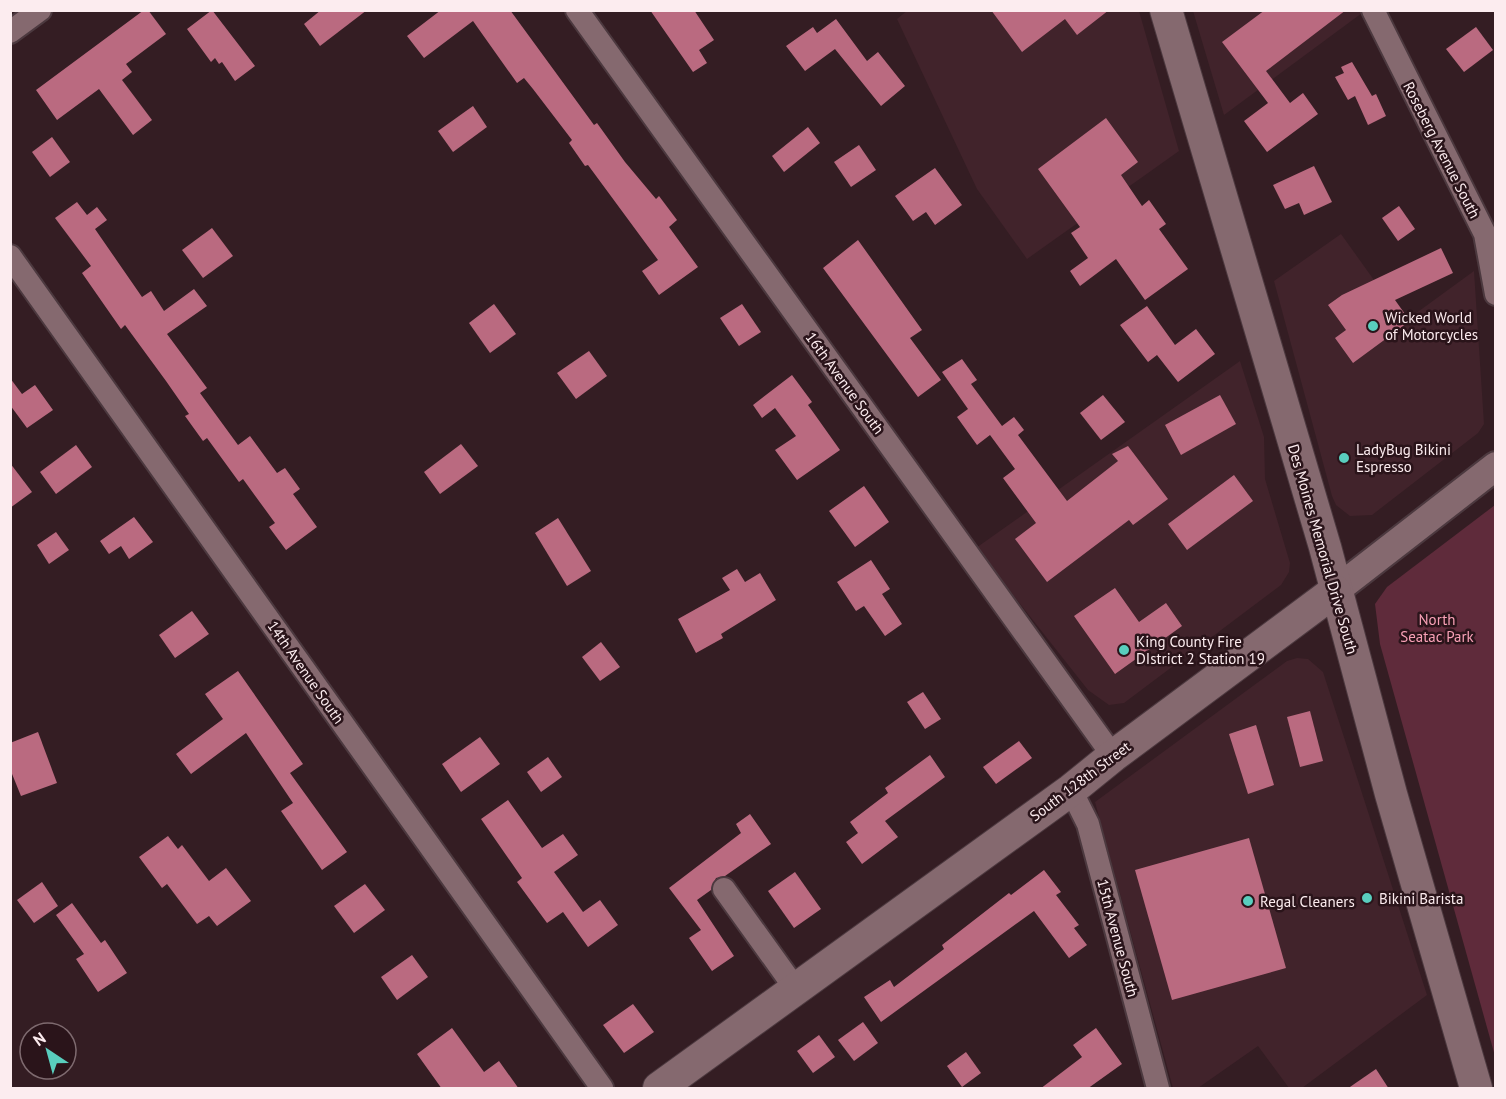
<svg xmlns="http://www.w3.org/2000/svg" width="1506" height="1099" font-family="'PT Sans',sans-serif">
<rect width="100%" height="100%" fill="#341d23"/>
<g fill="#41232b">
<polygon points="908,10 1139,11 1179,151 1027,259 977,189 897,19"/>
<polygon points="1361,10 1362,13 1224,115 1193,11"/>
<polygon points="1341,234 1404,322 1474,271 1484,424 1478,433 1372,515 1350,516 1336,505 1332,496 1274,281"/>
<polygon points="1240,361 1264,437 1265,479 1290,563 1289,572 1281,585 1124,703 1109,705 1088,690 976,548"/>
<polygon points="1297,658 1308,659 1323,672 1427,995 1302,1088 1289,1088 1258,1046 1198,1088 1173,1088 1095,802 1287,661"/>
</g>
<polygon fill="#5f2b3b" points="1495,505 1495,1056 1380,644 1375,604 1387,587"/>
<g fill="#ba6a80">
<polygon points="144,10 148,10 166,34 126,64 132,72 122,80 152,120 133,135 99,89 57,120 36,90"/>
<polygon points="212,10 255,66 235,81 222,62 219,64 215,58 211,62 187,29"/>
<polygon points="321,10 367,10 320,46 304,24"/>
<polygon points="441,10 510,10 594,125 597,123 625,162 656,199 659,196 677,220 669,227 698,267 659,295 642,271 658,260 588,165 585,166 569,143 572,140 533,89 524,78 517,83 473,21 424,58 407,36"/>
<polygon points="650,10 694,10 714,40 699,50 707,63 693,72"/>
<polygon points="991,10 1109,10 1077,35 1065,19 1022,52"/>
<polygon points="1265,10 1346,10 1266,71 1290,103 1303,93 1318,114 1267,152 1244,121 1268,103 1222,42"/>
<polygon points="836,19 867,61 878,52 905,86 881,106 835,49 805,71 786,46 813,27 817,33"/>
<polygon points="1476,27 1493,50 1464,72 1446,49"/>
<polygon points="1352,62 1372,96 1376,94 1386,116 1368,125 1355,96 1348,100 1335,77 1344,73 1341,67"/>
<polygon points="473,106 487,127 453,152 438,131"/>
<polygon points="1106,118 1138,162 1121,175 1142,206 1149,200 1166,224 1159,229 1188,269 1145,300 1116,259 1080,286 1070,271 1088,258 1071,233 1080,227 1038,169"/>
<polygon points="808,127 820,143 784,172 772,156"/>
<polygon points="52,137 70,162 50,177 32,152"/>
<polygon points="859,145 876,170 851,187 834,162"/>
<polygon points="1314,166 1332,202 1304,215 1299,203 1285,209 1273,185"/>
<polygon points="935,168 962,205 935,225 926,212 913,221 895,196"/>
<polygon points="77,202 87,215 97,207 107,220 95,229 142,297 151,291 164,311 194,289 207,306 167,334 207,388 200,393 238,445 250,436 277,473 285,468 300,489 293,494 317,527 286,550 269,527 275,523 243,479 239,482 207,438 203,441 185,416 189,414 166,381 125,325 121,329 82,273 91,266 55,218"/>
<polygon points="1399,206 1415,229 1398,241 1382,218"/>
<polygon points="212,228 233,256 203,278 182,250"/>
<polygon points="858,240 922,330 910,338 941,380 918,397 823,268"/>
<polygon points="1441,248 1453,273 1395,300 1410,321 1353,363 1335,338 1346,330 1328,305 1342,295"/>
<polygon points="494,304 516,334 490,353 469,323"/>
<polygon points="742,304 761,332 739,346 720,318"/>
<polygon points="1147,306 1175,345 1196,329 1215,354 1178,382 1157,355 1148,362 1120,325"/>
<polygon points="589,351 607,376 576,399 557,373"/>
<polygon points="962,359 977,380 971,384 1002,426 1014,417 1024,430 1018,435 1067,501 1118,461 1112,454 1128,446 1168,499 1133,525 1129,520 1047,582 1015,539 1036,523 1003,478 1015,469 990,435 977,445 957,417 968,409 942,372"/>
<polygon points="792,375 812,402 808,405 840,450 797,480 775,450 796,436 775,408 762,418 753,405"/>
<polygon points="10,378 22,394 35,385 53,410 27,428 10,405"/>
<polygon points="1103,395 1125,422 1101,440 1080,413"/>
<polygon points="1220,395 1236,424 1181,455 1165,425"/>
<polygon points="461,444 478,466 440,494 424,472"/>
<polygon points="76,445 92,467 56,494 40,472"/>
<polygon points="10,463 32,492 10,508"/>
<polygon points="1234,475 1253,501 1187,550 1168,524"/>
<polygon points="864,486 889,522 855,547 829,511"/>
<polygon points="134,517 153,542 129,559 121,546 109,554 100,541"/>
<polygon points="558,518 591,571 567,586 535,533"/>
<polygon points="56,532 69,550 49,564 37,545"/>
<polygon points="871,560 890,589 882,594 902,624 885,636 864,606 856,611 837,582"/>
<polygon points="737,569 745,582 760,573 776,600 721,634 723,638 696,653 678,619 730,590 722,578"/>
<polygon points="1115,588 1139,622 1166,603 1182,626 1115,674 1074,616"/>
<polygon points="192,611 209,634 175,658 159,635"/>
<polygon points="601,642 620,667 600,681 582,657"/>
<polygon points="238,671 303,764 290,773 347,852 322,870 281,811 293,803 246,733 191,774 176,754 223,719 205,694"/>
<polygon points="923,692 941,719 925,729 907,702"/>
<polygon points="1310,711 1323,761 1300,767 1287,717"/>
<polygon points="1256,725 1274,785 1248,794 1229,734"/>
<polygon points="38,732 57,783 21,796 10,769 10,743"/>
<polygon points="480,737 500,764 461,792 442,764"/>
<polygon points="1019,741 1032,758 996,784 983,767"/>
<polygon points="930,755 945,777 885,821 898,837 862,864 846,842 858,833 850,822 888,793 885,788"/>
<polygon points="548,757 562,777 541,792 527,772"/>
<polygon points="508,800 542,848 563,834 578,855 554,872 583,912 600,900 618,925 588,947 563,912 547,923 517,882 522,878 481,819"/>
<polygon points="750,814 771,844 725,876 716,878 711,890 697,900 734,956 712,971 689,938 701,930 669,888 741,833 736,824"/>
<polygon points="168,836 178,849 182,845 209,881 226,868 251,901 217,926 209,916 197,924 167,884 162,888 139,857"/>
<polygon points="1249,838 1286,968 1172,1000 1135,870"/>
<polygon points="1044,870 1061,892 1056,895 1079,925 1074,928 1087,945 1069,958 1034,911 881,1022 864,997 890,980 894,987 944,949 942,945 1009,893 1011,895"/>
<polygon points="795,872 821,909 794,928 768,891"/>
<polygon points="42,882 58,906 34,923 17,900"/>
<polygon points="365,884 385,910 354,933 334,906"/>
<polygon points="72,903 101,943 105,940 127,973 98,992 76,959 84,954 56,915"/>
<polygon points="412,955 428,977 397,1000 381,977"/>
<polygon points="633,1004 654,1032 624,1053 603,1025"/>
<polygon points="863,1022 878,1043 854,1061 838,1040"/>
<polygon points="452,1028 484,1072 499,1061 519,1089 442,1089 417,1054"/>
<polygon points="1096,1028 1122,1064 1087,1089 1040,1089 1082,1057 1073,1045"/>
<polygon points="819,1035 835,1057 813,1073 797,1051"/>
<polygon points="966,1052 981,1073 962,1087 947,1066"/>
<polygon points="1376,1069 1389,1089 1347,1089"/>
</g>
<g fill="none" stroke-linecap="round" stroke-linejoin="round">
<defs>
<g id="minor">
<polyline points="577,10 1113,756"/>
<polyline points="1373,10 1485,234 1496,294"/>
<polyline points="10,32 40,10"/>
<polyline points="10,256 602,1088"/>
<polyline points="1071,790 1088,824 1158,1088"/>
<polyline points="724,889 795,988"/>
</g>
<polyline id="tertiary" points="1335,591 1496,466"/>
<g id="secondary">
<polyline points="1166,10 1325,547 1391,794 1476,1088"/>
<polyline points="659,1088 1071,790 1113,756 1335,591"/>
</g>
</defs>
<use href="#minor" stroke="#4c393f" stroke-width="26"/>
<use href="#tertiary" stroke="#4c393f" stroke-width="32"/>
<use href="#secondary" stroke="#4c393f" stroke-width="34"/>
<use href="#minor" stroke="#85696f" stroke-width="22"/>
<use href="#tertiary" stroke="#85696f" stroke-width="28"/>
<use href="#secondary" stroke="#85696f" stroke-width="32"/>
</g>
<g fill="#59cebe" stroke="#2a141a" stroke-width="2">
<circle cx="1373" cy="326" r="6"/>
<circle cx="1344" cy="458" r="6"/>
<circle cx="1124" cy="650" r="6"/>
<circle cx="1367" cy="898" r="6"/>
<circle cx="1248" cy="901" r="6"/>
</g>
<g text-anchor="middle" dominant-baseline="central" stroke-width="5" stroke-linejoin="round" paint-order="stroke">
<g font-size="15" fill="#fcecef" stroke="#2a141a">
<text transform="translate(1442 150) rotate(63)">Roseberg Avenue South</text>
<text transform="translate(845 383) rotate(54)">16th Avenue South</text>
<text transform="translate(1323 549) rotate(74)">Des Moines Memorial Drive South</text>
<text transform="translate(306 672) rotate(55)">14th Avenue South</text>
<text transform="translate(1080 781) rotate(-37)">South 128th Street</text>
<text transform="translate(1118 938) rotate(75)">15th Avenue South</text>
</g>
<g font-size="15" fill="#fcecef" stroke="#2a141a" text-anchor="start">
<text x="1385" y="317">Wicked World<tspan x="1385" dy="17">of Motorcycles</tspan></text>
<text x="1356" y="449">LadyBug Bikini<tspan x="1356" dy="17">Espresso</tspan></text>
<text x="1136" y="641">King County Fire<tspan x="1136" dy="17">DIstrict 2 Station 19</tspan></text>
<text x="1379" y="898">Bikini Barista</text>
<text x="1260" y="901">Regal Cleaners</text>
</g>
<g font-size="15" fill="#f9a1b7" stroke="#2a141a">
<text x="1437" y="619">North<tspan x="1437" dy="17">Seatac Park</tspan></text>
</g>
</g>
<rect width="1506" height="1099" fill="none" stroke="#fcecef" stroke-width="24"/>
<g transform="translate(48 1051) rotate(324)"><circle r="28" fill="#2a141a" stroke="#7e6a6f" stroke-width="1.5"/>
<path d="M0-4.5L10 22L0 15L-10 22Z" fill="#59cebe"/>
<text y="-9" font-size="16" font-weight="bold" text-anchor="middle" fill="#fcecef">N</text>
</g>
</svg>
